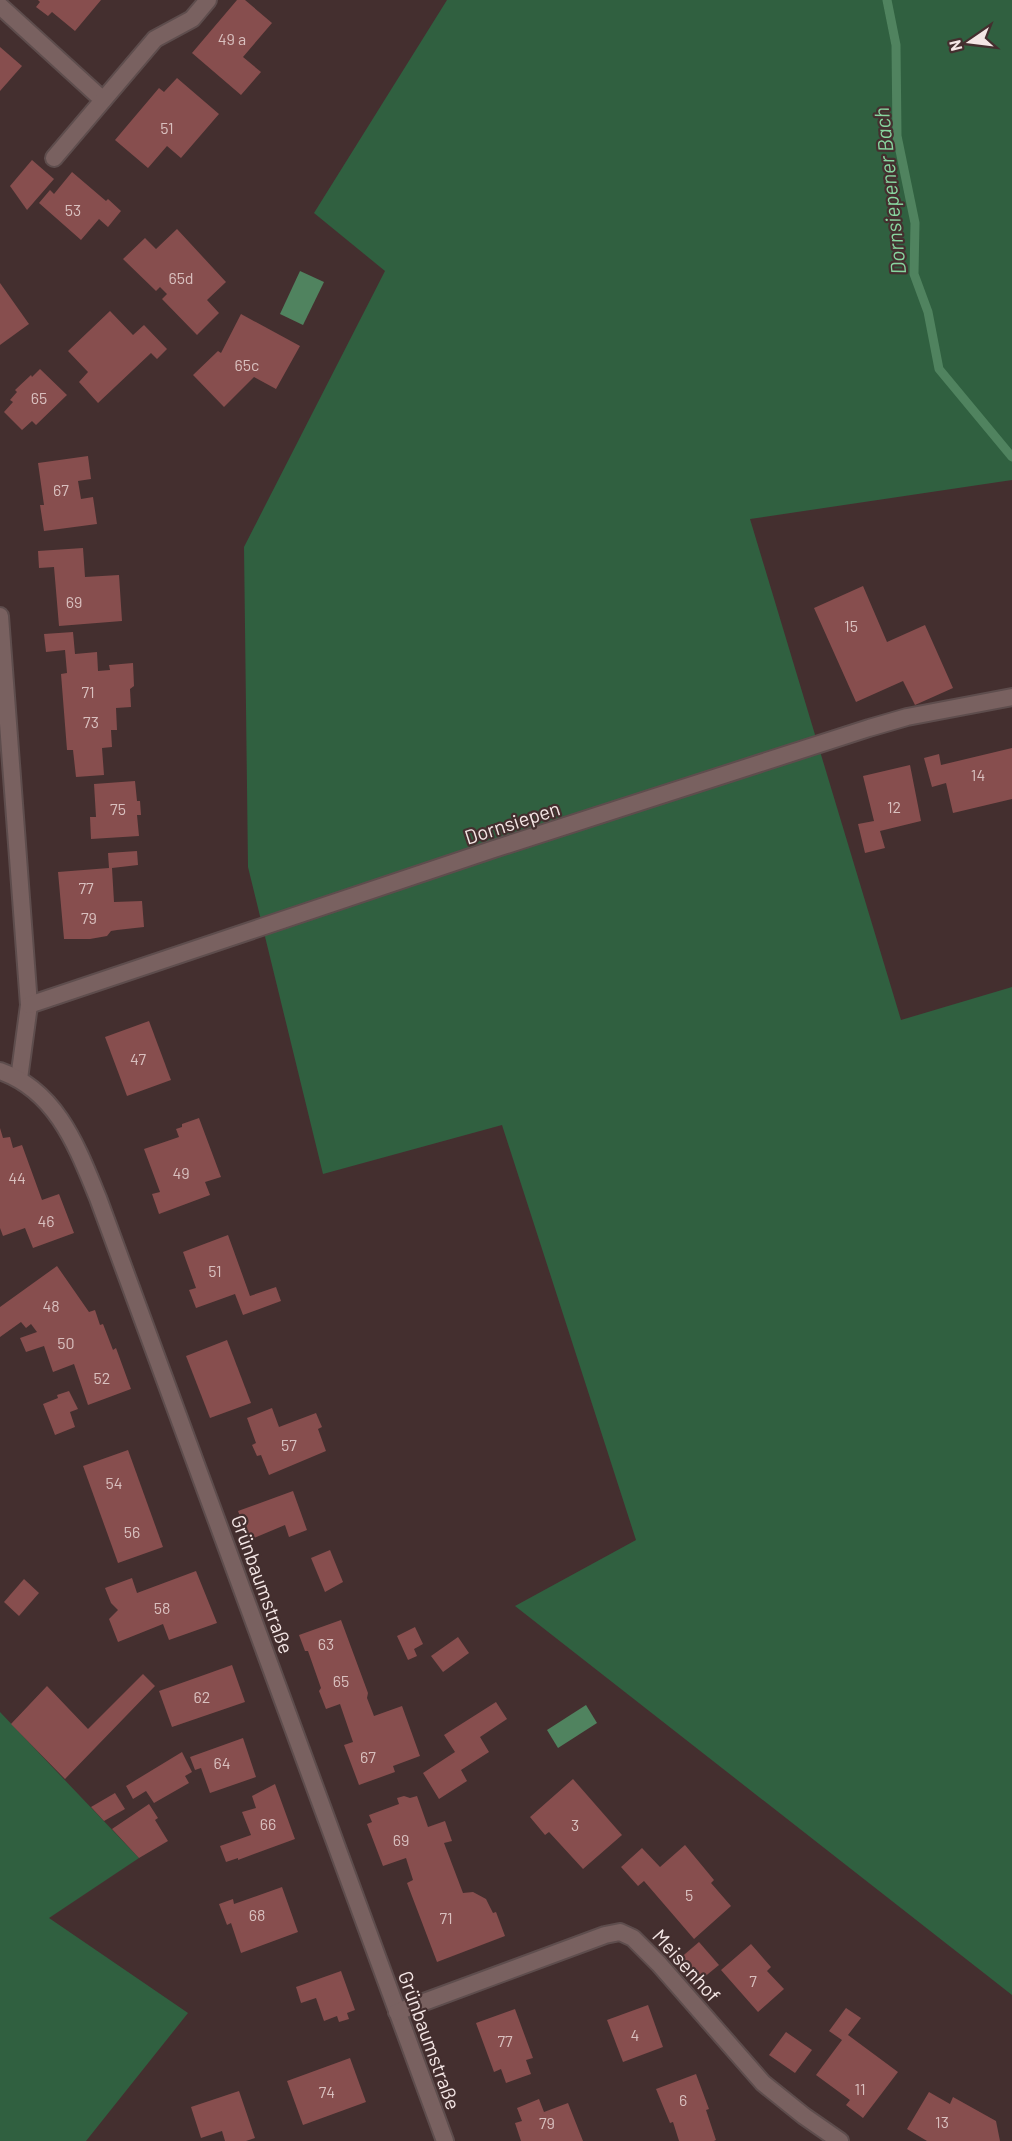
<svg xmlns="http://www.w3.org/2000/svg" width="1012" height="2141" font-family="Barlow,sans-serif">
<rect width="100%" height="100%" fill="#442f2f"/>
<g fill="#306040">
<polygon points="447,0 1012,0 1012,480 750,519 901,1020 1012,987 1012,1995 515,1606 636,1540 502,1125 323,1174 248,867 244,547 385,271 314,213"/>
<polygon points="0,1712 139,1858 49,1918 188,2013 86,2141 0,2141"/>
</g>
<g fill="#50835f">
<polygon points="300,271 324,282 303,325 280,314"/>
<polygon points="586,1705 597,1723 558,1748 547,1730"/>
</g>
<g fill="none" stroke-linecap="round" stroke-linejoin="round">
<polyline stroke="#50835f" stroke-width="9" points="887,0 896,45 897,136 915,223 914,274 928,312 939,369 1012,457"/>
</g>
<g fill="#874e4e">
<polygon points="38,0 101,0 75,31 52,12 48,16 36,7 40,2"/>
<polygon points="237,0 245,0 272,23 243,57 261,72 241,95 192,53"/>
<polygon points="0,47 22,66 0,91"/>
<polygon points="177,78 219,114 181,158 167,146 148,168 115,140 159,88 164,92"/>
<polygon points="32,160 54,179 27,210 10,186"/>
<polygon points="72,172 106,201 108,199 121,211 108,227 99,219 81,240 39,203 50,190 54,194"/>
<polygon points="177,229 226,282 207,300 219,313 197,335 162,299 167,294 160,287 156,291 123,259 145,238 156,249"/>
<polygon points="0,283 29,324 0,345"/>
<polygon points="110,311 133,335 144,325 167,349 157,359 151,353 98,403 79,382 88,372 68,351"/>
<polygon points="241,314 300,346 276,389 254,377 224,407 193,375 218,351 221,353"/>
<polygon points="40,369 67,395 36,425 32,421 22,430 4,412 13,402 10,400 17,392 15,390 31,375 32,377"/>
<polygon points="88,456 91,479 78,481 81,499 93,497 97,524 44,531 40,505 44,505 38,463"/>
<polygon points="83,548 85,577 119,575 122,621 59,626 54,567 39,568 38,551"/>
<polygon points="863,586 887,642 925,625 953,688 915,705 903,681 856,702 814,608"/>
<polygon points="73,632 75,654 97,652 98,671 110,670 109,665 133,663 134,686 130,689 131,707 116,708 117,730 111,730 112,747 102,748 104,775 76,777 73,750 67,750 61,674 67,673 65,650 46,652 44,634"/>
<polygon points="1012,748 1012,799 953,813 946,783 932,787 924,758 939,754 941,765"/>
<polygon points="910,765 921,821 880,831 885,848 865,853 858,824 874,821 863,776"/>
<polygon points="135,781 137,801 140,801 141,815 137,815 139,836 91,839 90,817 96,817 94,784"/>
<polygon points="137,851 138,865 112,868 114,902 142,901 144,927 117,930 111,931 107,936 90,939 64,939 58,872 109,868 108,853"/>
<polygon points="149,1021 171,1080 127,1096 105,1037"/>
<polygon points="199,1118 221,1177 205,1182 210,1195 159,1214 152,1194 160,1192 144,1149 179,1137 176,1129 182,1127 182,1124"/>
<polygon points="0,1128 3,1138 10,1137 13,1148 22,1145 42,1200 59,1194 74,1233 33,1248 25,1228 3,1236 0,1228"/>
<polygon points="228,1235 250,1296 276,1287 281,1301 243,1315 235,1294 196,1308 189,1290 196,1288 183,1252"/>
<polygon points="57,1266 89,1312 95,1310 100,1325 103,1324 113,1350 116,1348 131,1389 88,1405 74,1364 53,1372 44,1346 26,1352 20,1338 37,1332 31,1324 26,1328 21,1322 0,1337 0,1307"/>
<polygon points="227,1340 251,1403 210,1418 186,1356"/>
<polygon points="69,1391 78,1409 70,1412 75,1427 55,1435 43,1404 58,1398 57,1395"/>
<polygon points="272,1408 279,1427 316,1413 322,1427 318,1429 326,1451 269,1475 261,1455 257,1456 252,1445 256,1443 247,1418"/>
<polygon points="128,1450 163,1547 118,1563 83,1466"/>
<polygon points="293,1491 307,1530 289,1537 285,1525 249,1540 238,1511"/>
<polygon points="330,1550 343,1582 325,1592 311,1558"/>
<polygon points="196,1571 217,1623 169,1640 163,1624 118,1642 109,1619 118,1610 111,1603 105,1588 132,1578 137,1593"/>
<polygon points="24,1579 39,1593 19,1616 4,1602"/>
<polygon points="341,1620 368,1693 367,1698 374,1716 402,1706 420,1756 393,1766 395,1772 359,1785 344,1745 353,1742 341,1707 340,1704 326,1709 319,1691 321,1688 308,1651 305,1651 299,1635"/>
<polygon points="415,1627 423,1644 414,1649 417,1656 408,1660 397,1636"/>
<polygon points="458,1637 469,1653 443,1672 431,1656"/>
<polygon points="232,1665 245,1702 172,1727 159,1691"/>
<polygon points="143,1674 155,1686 65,1779 11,1724 47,1686 88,1729"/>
<polygon points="496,1702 507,1719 480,1737 489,1752 461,1770 467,1781 439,1799 423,1773 455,1752 444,1735"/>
<polygon points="243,1738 256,1777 210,1793 201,1768 195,1770 190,1757"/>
<polygon points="182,1752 192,1772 185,1776 189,1783 154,1803 146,1791 133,1799 126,1786"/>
<polygon points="573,1779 622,1835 583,1869 549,1832 545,1835 530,1817"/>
<polygon points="275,1784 295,1839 238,1860 238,1858 226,1862 220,1846 251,1835 242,1812 256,1808 252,1796"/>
<polygon points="115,1793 125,1809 104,1821 91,1807"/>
<polygon points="404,1796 410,1798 417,1796 428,1827 445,1821 452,1841 444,1843 463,1893 473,1892 486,1899 493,1913 496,1912 505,1936 437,1962 407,1883 413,1880 406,1858 383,1866 367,1824 372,1822 369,1815 399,1804 397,1798"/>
<polygon points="149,1804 158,1818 155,1820 168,1841 139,1858 112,1829"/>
<polygon points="685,1845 714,1880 711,1883 731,1906 694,1939 644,1881 638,1886 621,1867 642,1848 660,1867"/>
<polygon points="282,1887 298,1932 241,1953 231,1923 227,1925 219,1904 233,1899 234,1904"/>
<polygon points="699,1942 719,1965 697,1983 678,1960"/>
<polygon points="751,1944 771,1967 767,1971 784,1989 758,2012 721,1970"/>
<polygon points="341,1971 355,2010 347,2013 349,2019 339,2022 337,2016 324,2021 316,1998 301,2003 296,1987"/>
<polygon points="648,2005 663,2047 623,2062 607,2020"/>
<polygon points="846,2008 861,2018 848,2035 898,2072 863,2118 846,2105 850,2100 816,2075 842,2040 829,2031"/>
<polygon points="515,2009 533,2058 526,2060 531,2074 506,2083 501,2069 494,2072 476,2023"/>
<polygon points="786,2032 812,2050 795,2073 769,2055"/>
<polygon points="350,2058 366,2102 303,2125 287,2081"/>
<polygon points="696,2074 709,2109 706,2110 716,2140 714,2141 679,2141 673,2122 670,2123 656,2089"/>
<polygon points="239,2091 255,2138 246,2141 225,2141 222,2131 201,2138 191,2107"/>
<polygon points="929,2092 950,2104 953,2097 996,2121 1000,2141 927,2141 907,2129"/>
<polygon points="539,2099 544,2112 568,2103 583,2141 521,2141 515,2123 522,2121 517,2108"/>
</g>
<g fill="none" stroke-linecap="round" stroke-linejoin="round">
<defs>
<g id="minor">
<polyline points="0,6 103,100"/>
<polyline points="54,158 155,39 192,19 208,0"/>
<polyline points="0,616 29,1005 19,1079"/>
<polyline points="29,1005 494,849 869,728 907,717 1012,697"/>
<path d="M0,1071C57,1091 77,1147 98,1198L445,2141"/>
<polyline points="397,2012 605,1935 620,1932 633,1938 659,1964 763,2083 804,2116 840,2141"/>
</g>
</defs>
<use href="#minor" stroke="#5e4d4d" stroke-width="20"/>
<use href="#minor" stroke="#796160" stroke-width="16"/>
</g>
<g text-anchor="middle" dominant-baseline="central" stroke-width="4.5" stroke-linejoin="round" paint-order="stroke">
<g font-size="16" fill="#d9c0bf">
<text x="232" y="38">49 a</text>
<text x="167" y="127">51</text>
<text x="73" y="209">53</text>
<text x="181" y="277">65d</text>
<text x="247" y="364">65c</text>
<text x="39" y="397">65</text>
<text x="61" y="489">67</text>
<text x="74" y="601">69</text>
<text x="851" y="625">15</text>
<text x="88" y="691">71</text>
<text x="91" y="721">73</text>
<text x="978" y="774">14</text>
<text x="894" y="806">12</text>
<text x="118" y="808">75</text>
<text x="86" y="887">77</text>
<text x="89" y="917">79</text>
<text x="138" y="1058">47</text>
<text x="181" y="1172">49</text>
<text x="17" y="1177">44</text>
<text x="46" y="1220">46</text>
<text x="215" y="1270">51</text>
<text x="51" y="1305">48</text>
<text x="66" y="1342">50</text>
<text x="102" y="1377">52</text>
<text x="289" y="1444">57</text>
<text x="114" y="1482">54</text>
<text x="132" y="1531">56</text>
<text x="162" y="1607">58</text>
<text x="326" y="1643">63</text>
<text x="341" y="1680">65</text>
<text x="202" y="1696">62</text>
<text x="368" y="1756">67</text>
<text x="222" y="1762">64</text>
<text x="268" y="1823">66</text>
<text x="575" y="1824">3</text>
<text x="401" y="1839">69</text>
<text x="689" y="1894">5</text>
<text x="257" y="1914">68</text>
<text x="446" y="1917">71</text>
<text x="753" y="1980">7</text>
<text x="635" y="2034">4</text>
<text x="505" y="2040">77</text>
<text x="860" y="2088">11</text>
<text x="327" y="2091">74</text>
<text x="683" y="2099">6</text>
<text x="942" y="2121">13</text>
<text x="547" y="2122">79</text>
</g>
<g font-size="20" fill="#f4e6e5" stroke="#442f2f">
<text transform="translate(512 822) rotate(-18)">Dornsiepen</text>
<text transform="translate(263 1584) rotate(70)">Grünbaumstraße</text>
<text transform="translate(687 1965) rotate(48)">Meisenhof</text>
<text transform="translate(430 2040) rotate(70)">Grünbaumstraße</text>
</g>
<g font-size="21" font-style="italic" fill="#88d59f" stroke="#442f2f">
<text transform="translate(889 191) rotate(-96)">Dornsiepener Bach</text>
</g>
</g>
<g transform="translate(970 42) rotate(256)" stroke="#442f2f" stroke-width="4.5" paint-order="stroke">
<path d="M0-4.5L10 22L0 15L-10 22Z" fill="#f4e6e5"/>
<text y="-9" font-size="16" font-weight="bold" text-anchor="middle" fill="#f4e6e5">N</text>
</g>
</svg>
